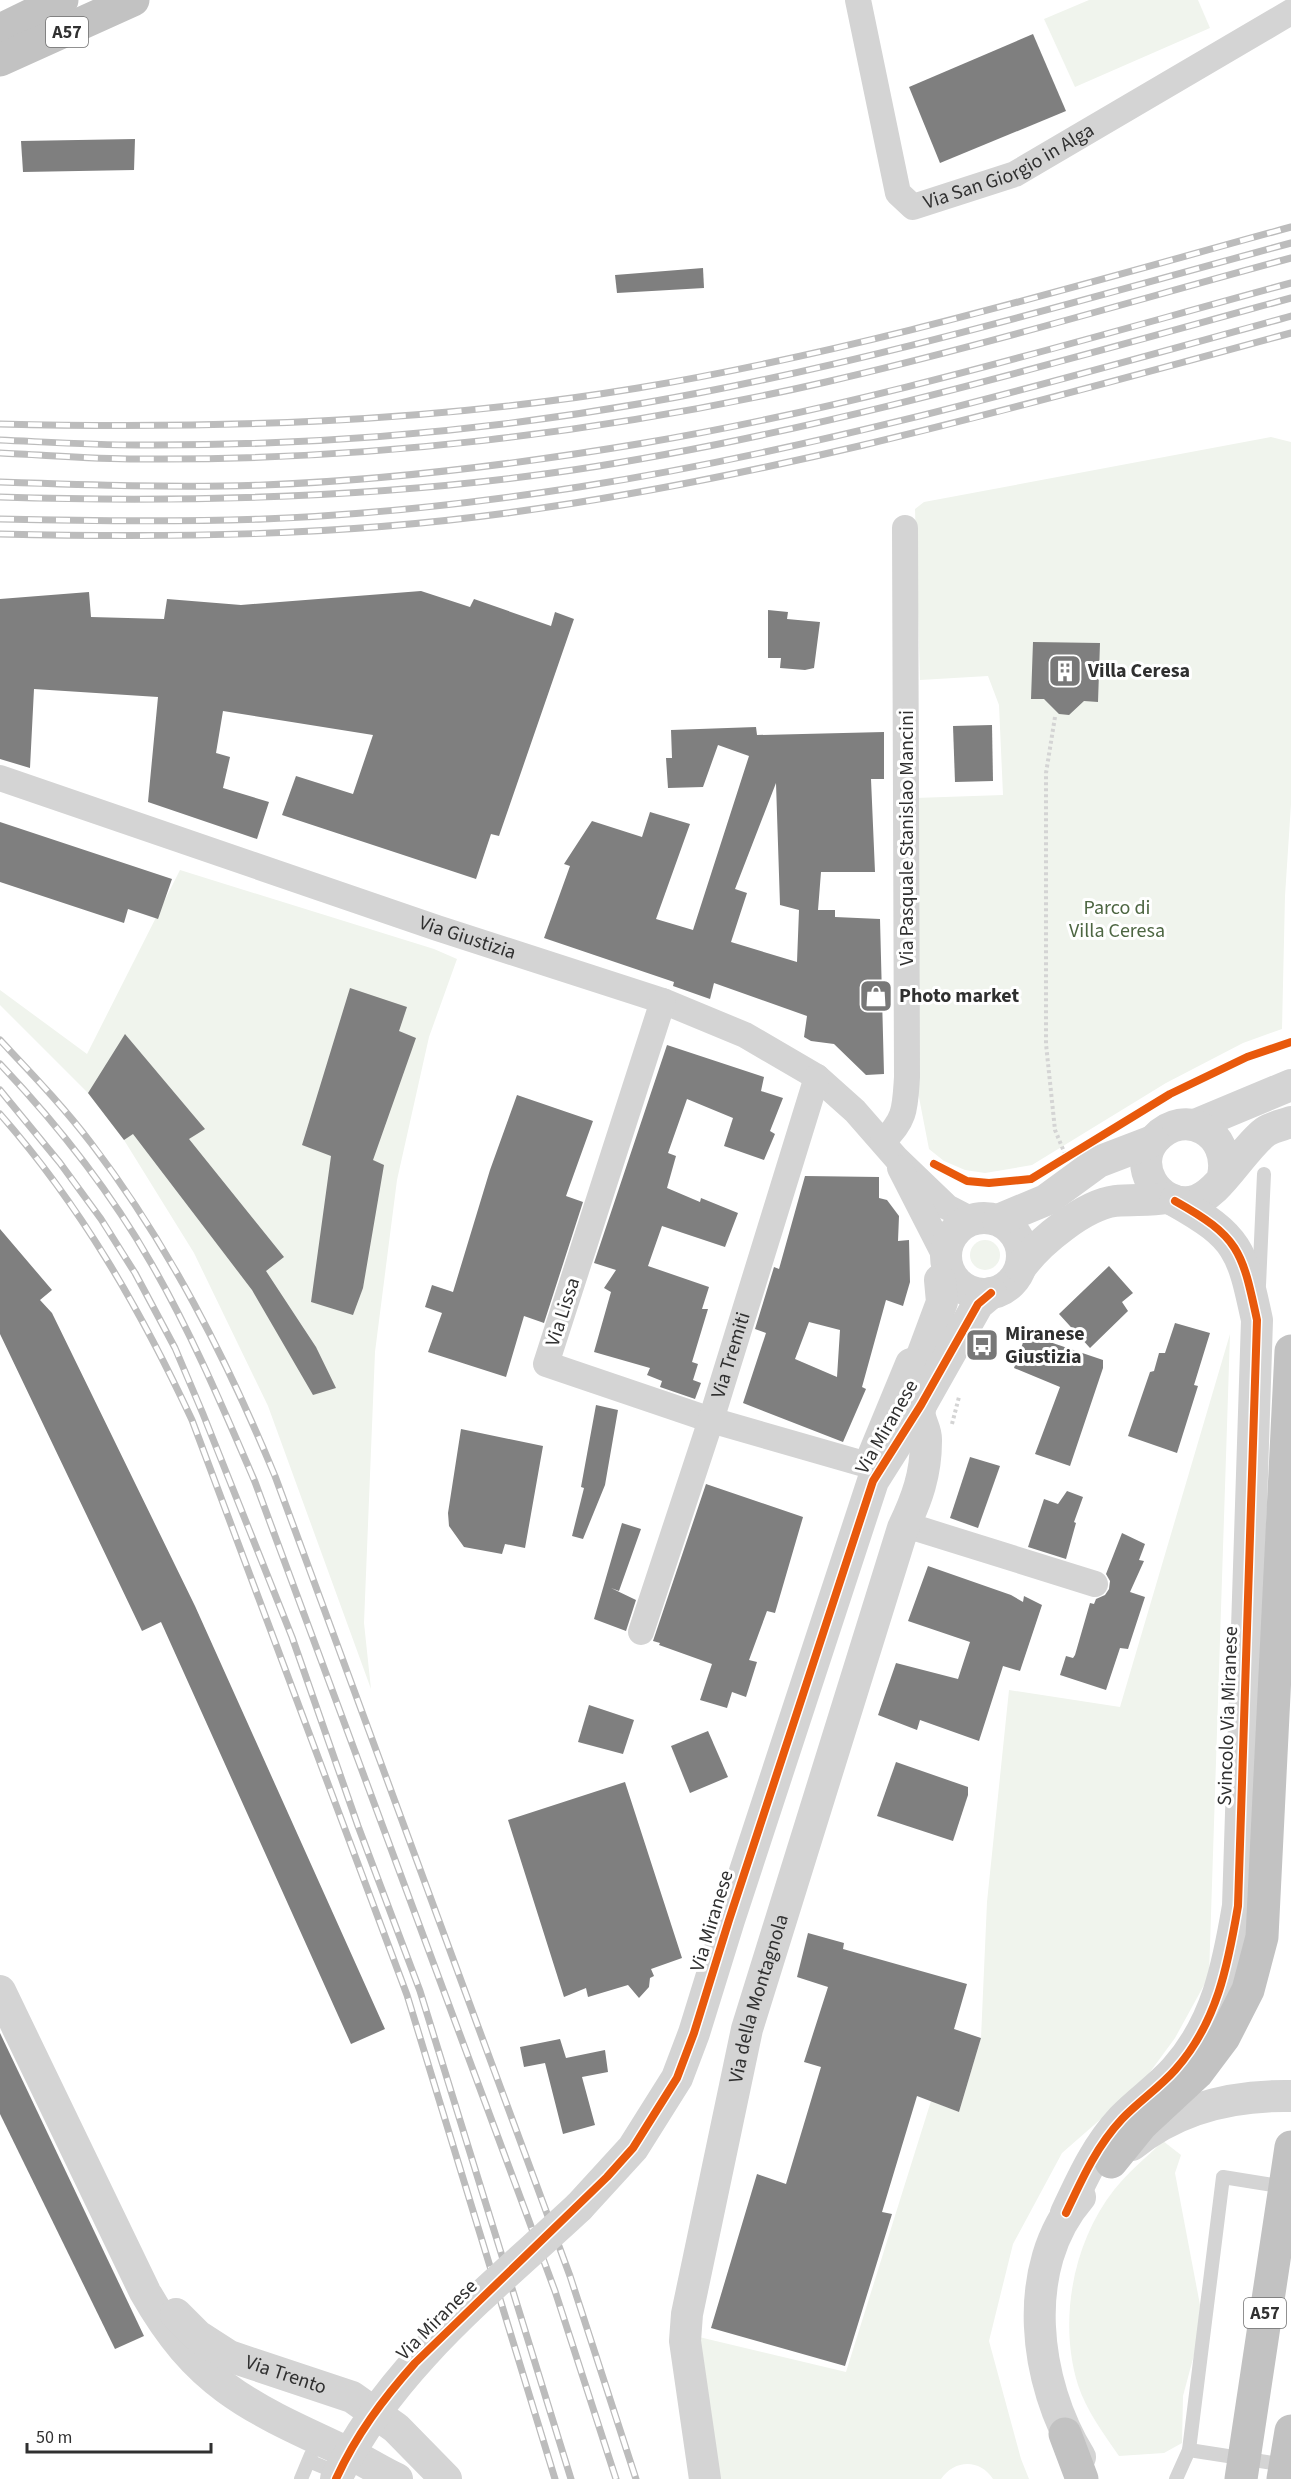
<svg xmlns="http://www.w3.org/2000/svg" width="1291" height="2479" font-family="'Source Sans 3',sans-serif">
<rect width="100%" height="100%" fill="#fff"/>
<g fill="#f0f4ed">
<polygon points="1089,0 1198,0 1210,28 1075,87 1044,19"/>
<polygon points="1271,437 1291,442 1291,804 1285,896 1282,1029 1243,1043 1166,1083 1032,1165 985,1173 965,1170 944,1161 929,1149 916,1082 915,798 1003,795 999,705 988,676 920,680 915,509 924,502"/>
<polygon points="180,870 434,949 457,959 429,1037 397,1180 375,1352 364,1623 371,1689 268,1406 194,1253 124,1140 88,1093 0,1005 0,990 87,1054"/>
<circle cx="985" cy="1255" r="15"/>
<path d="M1230,1334L1209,1976L1175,2038L1142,2083L1062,2153L1013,2244L989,2341L1021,2459L1029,2479H993C980,2459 955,2459 941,2479H718L699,2337L846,2372L931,2101L959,2112L981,2038L987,1902L1009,1690L1120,1707Z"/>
<path d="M1163,2141L1181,2155L1175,2173L1200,2305L1198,2340L1183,2396L1182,2443L1164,2453L1119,2456C1104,2434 1086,2410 1078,2385C1058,2321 1073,2242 1114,2190C1128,2172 1147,2157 1163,2141Z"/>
</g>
<g fill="#7f7f7f" fill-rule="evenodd">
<polygon points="1033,34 1066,111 940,163 909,87"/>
<polygon points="135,139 134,170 23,172 21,141"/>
<polygon points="703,268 704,288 617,293 615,275"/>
<polygon points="421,591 470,607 474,599 551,626 555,612 574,619 499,836 491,834 476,879 282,815 296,776 353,794 373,735 223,711 216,753 230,757 223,788 269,802 257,839 148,802 158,697 34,689 30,768 0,759 0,599 89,592 91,617 164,619 167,599 241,605"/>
<polygon points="768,610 788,612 787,619 820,622 814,668 805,670 780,668 781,658 768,658"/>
<polygon points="1033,642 1100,643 1098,702 1084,701 1069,715 1059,714 1044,699 1031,699"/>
<polygon points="992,725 993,781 955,782 953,726"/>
<path d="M756,727L757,735L884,732V779H871L875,872H821L818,910H835V917L880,919L884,1074L866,1075L834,1044L811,1041L804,1037L807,1016L714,983L710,999L673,986L674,982L544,938L570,866L564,864L592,821L642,837L650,812L690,824L656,919L693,930L749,756L718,745L703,787L668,788L666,758H672L671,730ZM776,783L780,905L799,910L797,962L731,942L747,893L735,889Z"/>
<polygon points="0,822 172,879 158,919 128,909 124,923 0,882"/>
<polygon points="350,988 407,1007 399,1031 416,1038 373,1160 384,1165 363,1288 353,1315 311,1302 331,1156 302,1145"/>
<polygon points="125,1034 205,1129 189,1139 284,1257 266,1271 316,1347 336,1388 313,1395 252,1290 133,1134 124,1140 88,1093"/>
<polygon points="667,1045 764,1077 761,1091 783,1098 770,1131 775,1134 764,1160 724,1146 733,1118 687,1099 668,1153 676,1156 667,1188 700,1202 701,1198 738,1213 725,1247 662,1226 648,1266 709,1287 702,1309 708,1309 692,1362 698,1364 693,1380 701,1383 695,1399 660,1387 662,1381 647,1375 650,1368 594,1352 611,1292 604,1288 616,1270 594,1263"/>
<polygon points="517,1095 593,1121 566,1196 583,1202 544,1323 524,1316 506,1377 428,1352 442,1313 425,1307 432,1285 453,1292 490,1170"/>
<path d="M805,1176L879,1177V1198L887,1200L899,1216L898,1241L909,1240L910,1282L903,1306L886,1300L862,1387L866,1389L843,1442L743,1403L766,1333L755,1329L774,1267L779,1269ZM809,1322L840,1330L837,1377L795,1359Z"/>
<polygon points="0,1229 52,1290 40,1300 52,1313 195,1606 385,2029 351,2044 161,1622 142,1631 0,1334"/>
<polygon points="1109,1266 1133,1293 1122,1302 1128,1311 1090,1348 1059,1314"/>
<polygon points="1175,1323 1210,1333 1194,1385 1198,1386 1177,1453 1128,1436 1150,1372 1154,1371 1159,1353 1165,1353"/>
<polygon points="1026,1334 1103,1360 1103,1368 1070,1466 1035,1454 1060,1387 1014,1368"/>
<polygon points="596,1405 618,1410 605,1485 583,1539 572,1536 584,1488 581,1487"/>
<polygon points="461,1429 543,1446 525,1548 505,1544 502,1554 464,1547 449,1526 448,1513"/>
<polygon points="970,1457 1000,1466 978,1528 950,1518"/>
<polygon points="706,1484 803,1517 775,1613 767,1611 749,1660 757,1662 746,1697 732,1692 727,1708 700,1700 712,1664 659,1645 660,1643 653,1641"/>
<polygon points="1067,1491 1083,1497 1074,1522 1076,1523 1066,1559 1028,1547 1044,1499 1058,1504"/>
<polygon points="622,1523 641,1529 619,1591 611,1588 636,1600 626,1631 594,1619"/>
<polygon points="1122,1533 1145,1544 1139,1560 1144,1561 1130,1592 1145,1597 1128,1649 1120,1648 1106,1690 1060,1675 1066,1656 1073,1658 1075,1655 1090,1603 1094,1604 1096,1599 1105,1595 1109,1589 1110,1581 1106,1574"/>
<polygon points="928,1566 1011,1595 1023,1602 1024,1596 1042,1605 1020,1671 1003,1666 979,1741 920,1720 917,1730 878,1715 896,1663 958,1679 970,1642 908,1621"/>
<polygon points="589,1705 634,1720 623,1754 578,1742"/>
<polygon points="708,1731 728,1777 690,1793 671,1746"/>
<polygon points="896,1762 968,1787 968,1795 953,1841 877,1816"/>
<polygon points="625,1782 682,1958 651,1969 654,1976 650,1978 649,1987 639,1998 628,1985 588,1997 586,1988 564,1997 508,1820"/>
<polygon points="808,1933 844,1943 843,1949 967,1984 954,2029 981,2038 959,2112 917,2096 882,2212 892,2214 845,2366 711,2328 757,2174 786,2184 821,2067 804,2062 828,1987 797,1977"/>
<polygon points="0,2033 144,2336 115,2349 0,2114"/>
<polygon points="560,2039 566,2058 605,2050 608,2072 582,2077 595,2125 563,2134 545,2063 524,2067 520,2047"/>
</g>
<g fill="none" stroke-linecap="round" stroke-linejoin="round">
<g stroke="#d4d4d4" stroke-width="4" stroke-dasharray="3 3" stroke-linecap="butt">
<polyline points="1055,717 1046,773 1046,1044 1055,1130 1065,1154"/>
<polyline points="952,1424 959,1397"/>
</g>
<g stroke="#d4d4d4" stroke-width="14">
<polyline points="1259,1285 1264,1174"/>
<polyline points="1189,2450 1286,2465"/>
<polyline points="309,2461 340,2474"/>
<polyline points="301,2479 311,2455"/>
<polyline points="1176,2479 1189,2450 1223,2177 1285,2187"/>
</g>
<g stroke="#d4d4d4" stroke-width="26">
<path id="s1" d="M858,0L898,193L913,207L1015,174L1291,12"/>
<path id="s2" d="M0,778L437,928L663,1001L745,1035L817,1077L855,1111L897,1159L947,1207L972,1220"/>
<polyline points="663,1001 546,1364 711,1420 864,1464 872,1469"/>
<path d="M883,1141C906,1120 905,1107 907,1077L905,528"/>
<polyline points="900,1168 946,1258"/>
<polyline points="903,1528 919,1529 1095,1584"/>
<path id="s3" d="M641,1632L711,1420L817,1077"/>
</g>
<g stroke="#d4d4d4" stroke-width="32">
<polyline points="1195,1125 1291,1085"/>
<path d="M1223,1176C1232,1133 1185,1106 1155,1139C1132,1165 1157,1206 1190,1202C1217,1199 1241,1150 1265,1132C1272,1127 1283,1125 1291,1122"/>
<circle cx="984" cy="1256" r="38"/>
<polyline points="998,1220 1046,1200 1098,1162 1153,1141"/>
<path d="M1021,1267C1039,1242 1084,1205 1115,1201C1132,1199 1150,1201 1166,1198"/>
<polyline points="910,1388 942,1302 940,1280"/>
<polyline points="873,1456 911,1364"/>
<path d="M0,1991L145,2292C197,2384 249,2407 340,2449C360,2458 378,2470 397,2479"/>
<path d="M1132,2145C1177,2108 1234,2095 1291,2096"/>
<polyline points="579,2207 633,2148 677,2078 694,2033 729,1920 873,1481 921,1405 978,1304 991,1293"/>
<path d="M1066,2213C1082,2179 1096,2147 1122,2119C1138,2102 1159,2088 1175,2070C1217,2023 1228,1965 1238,1906L1257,1320C1242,1250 1239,1237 1175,1201"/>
<path id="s4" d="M176,2314L198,2336L229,2356L352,2397L396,2428L446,2479"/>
<path d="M1080,2457C1034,2383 1019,2267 1080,2197"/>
<path id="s5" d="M705,2479L685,2341L687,2314L747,2029L903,1528C917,1499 926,1474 926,1441C927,1427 916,1420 921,1405"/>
</g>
<g stroke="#c2c2c2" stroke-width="33">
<polyline points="0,30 62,0"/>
<polyline points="0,60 133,0"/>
<polyline points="1111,2162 1141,2125 1197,2073 1224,2037 1248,1990 1262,1937 1291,1351"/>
<polyline points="1065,2434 1082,2479"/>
</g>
<defs>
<g id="rail">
<path d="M0,424C213,429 427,423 638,388C859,351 1075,286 1291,227"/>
<path d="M0,440C46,442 92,445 138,445C307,446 479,432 644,403C863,365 1077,301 1291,243"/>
<path d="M0,453C46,455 92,459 138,459C367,461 603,433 826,382C982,346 1136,300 1291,258"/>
<path d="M0,482C88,485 176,488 264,485C391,480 519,464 644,443C863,406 1077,341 1291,283"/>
<path d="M0,497C192,503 383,498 573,470C816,433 1054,363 1291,298"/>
<path d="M0,519C88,521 176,522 264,519C369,515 475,503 579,487C820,449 1056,381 1291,316"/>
<path d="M0,534C170,538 339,536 507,513C774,477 1032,403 1291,333"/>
<path d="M0,1040C31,1073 63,1106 91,1143C169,1245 226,1358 275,1476L570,2276L636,2479"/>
<path d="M0,1064C57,1124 110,1191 151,1263C192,1334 223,1408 255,1482L555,2291L616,2479"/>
<polyline points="0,1090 60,1163 101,1219 135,1273 175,1348 203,1414 292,1637 358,1826 420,1991 571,2479"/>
<path d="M0,1114C81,1206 140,1309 192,1420L407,1995L555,2479"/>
</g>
</defs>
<use href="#rail" stroke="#bcbcbc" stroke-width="7"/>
<use href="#rail" stroke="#fff" stroke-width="4.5" stroke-dasharray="14" stroke-linecap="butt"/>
<path stroke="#d4d4d4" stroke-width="32" d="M336,2479C389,2368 491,2289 579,2207"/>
<g stroke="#c2c2c2" stroke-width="33">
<polyline points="1241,2479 1291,2147"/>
<polyline points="1283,2479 1291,2431"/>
</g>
<defs>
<g id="cycleway">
<polyline points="934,1164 967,1181 989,1183 1031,1179 1170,1094 1247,1057 1291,1042"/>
<path d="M1066,2213C1082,2179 1096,2147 1122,2119C1138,2102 1159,2088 1175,2070C1217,2023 1228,1965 1238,1906L1257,1320C1242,1250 1239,1237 1175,1201"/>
<path d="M336,2479C356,2435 383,2399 415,2363L607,2177L633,2148L677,2078L694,2033L729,1920L873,1481L921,1405L978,1304L991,1293"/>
</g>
</defs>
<use href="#cycleway" stroke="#fff" stroke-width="11"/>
<use href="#cycleway" stroke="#e8590c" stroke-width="8"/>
</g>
<defs>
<symbol id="building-square" viewBox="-11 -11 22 22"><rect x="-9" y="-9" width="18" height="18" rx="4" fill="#787878" stroke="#fff"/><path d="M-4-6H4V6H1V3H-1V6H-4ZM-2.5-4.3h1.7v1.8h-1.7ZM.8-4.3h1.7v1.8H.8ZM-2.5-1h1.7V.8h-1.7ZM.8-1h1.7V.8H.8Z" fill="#fff"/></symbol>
<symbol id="shop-square" viewBox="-11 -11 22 22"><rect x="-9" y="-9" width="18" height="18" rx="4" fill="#787878" stroke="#fff"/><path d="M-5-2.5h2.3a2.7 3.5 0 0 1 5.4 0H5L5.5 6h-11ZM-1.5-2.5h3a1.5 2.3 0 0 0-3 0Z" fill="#fff"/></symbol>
<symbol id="bus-square" viewBox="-11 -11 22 22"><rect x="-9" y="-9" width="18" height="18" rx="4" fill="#787878" stroke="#fff"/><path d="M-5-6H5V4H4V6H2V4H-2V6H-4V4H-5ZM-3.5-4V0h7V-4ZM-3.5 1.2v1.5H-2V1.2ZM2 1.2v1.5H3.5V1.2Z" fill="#fff"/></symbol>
</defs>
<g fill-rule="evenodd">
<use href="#building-square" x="1046" y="652" width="38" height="38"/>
<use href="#shop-square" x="857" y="977" width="38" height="38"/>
<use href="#bus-square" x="963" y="1326" width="38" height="38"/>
</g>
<g text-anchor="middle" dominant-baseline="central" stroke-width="6" stroke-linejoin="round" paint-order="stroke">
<g fill="#fff" stroke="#6e6e6e" stroke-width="1.5">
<rect x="46" y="17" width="42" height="30" rx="4.5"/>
<rect x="1244" y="2298" width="42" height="30" rx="4.5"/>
</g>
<g font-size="18" font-weight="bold" fill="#303030">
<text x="67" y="32">A57</text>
<text x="1265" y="2313">A57</text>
</g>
<g font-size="20" fill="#303030" stroke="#fff">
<text stroke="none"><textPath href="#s1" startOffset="322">Via San Giorgio in Alga</textPath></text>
<text transform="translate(907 838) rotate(-90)">Via Pasquale Stanislao Mancini</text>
<text stroke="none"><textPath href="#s2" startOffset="494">Via Giustizia</textPath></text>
<text transform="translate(563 1312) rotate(-72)">Via Lissa</text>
<text stroke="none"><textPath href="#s3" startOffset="291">Via Tremiti</textPath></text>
<text transform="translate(887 1427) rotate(-60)">Via Miranese</text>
<text transform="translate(1228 1716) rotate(-88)">Svincolo Via Miranese</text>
<text transform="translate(712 1921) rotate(-73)">Via Miranese</text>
<text stroke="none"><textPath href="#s5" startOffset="490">Via della Montagnola</textPath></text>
<text transform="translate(437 2320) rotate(-45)">Via Miranese</text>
<text stroke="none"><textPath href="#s4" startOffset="128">Via Trento</textPath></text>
</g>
<g font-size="20" font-weight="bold" fill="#303030" stroke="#fff" text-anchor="start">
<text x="1088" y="671">Villa Ceresa</text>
<text x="899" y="996">Photo market</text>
<text x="1005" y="1334">Miranese<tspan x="1005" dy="23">Giustizia</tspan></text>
</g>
<g font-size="20" fill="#4d6642" stroke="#fff">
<text x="1117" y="908">Parco di<tspan x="1117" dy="23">Villa Ceresa</tspan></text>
</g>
</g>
<path d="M27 2443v9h184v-9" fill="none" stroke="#303030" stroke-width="3"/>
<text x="36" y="2443" font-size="18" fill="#303030" stroke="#ffffff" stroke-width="4.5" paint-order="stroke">50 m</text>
</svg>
